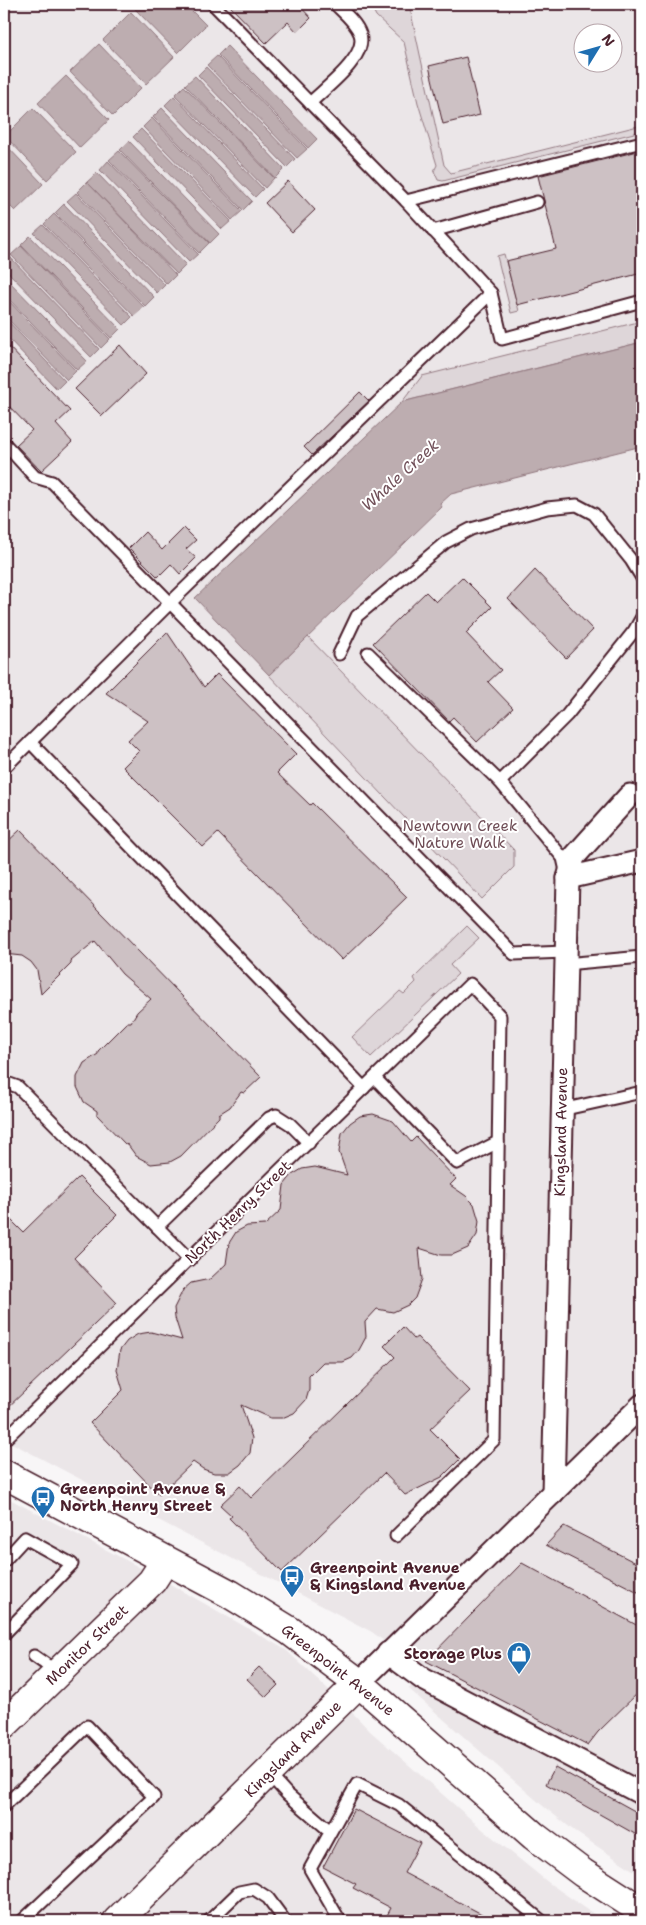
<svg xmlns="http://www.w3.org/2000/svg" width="646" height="1925" font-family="'Shantell Sans',sans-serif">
<rect width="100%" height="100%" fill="#f8f6f7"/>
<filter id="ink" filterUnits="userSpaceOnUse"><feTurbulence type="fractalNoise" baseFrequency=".02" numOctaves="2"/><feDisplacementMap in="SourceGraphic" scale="10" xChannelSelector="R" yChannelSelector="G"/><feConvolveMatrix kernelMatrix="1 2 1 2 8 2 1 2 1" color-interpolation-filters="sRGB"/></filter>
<g filter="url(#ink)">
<g fill="#ebe6e8" fill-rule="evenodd">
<path d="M4,4H642V341L402,402L269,675L442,508L439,504L451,494L642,446V1876L577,1833L543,1806L409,1689L421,1669L372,1632L4,1439ZM584,32H614V62H584Z"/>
<polygon points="4,1496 156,1576 286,1650 344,1704 370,1731 481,1828 549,1883 604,1921 4,1921"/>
</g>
<g fill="#ded6d9" stroke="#947a82">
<polygon points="370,4 409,4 444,165 451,173 642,125 642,131 443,181 438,180 434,171 437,165 418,103 404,42 376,16"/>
<polygon points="504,254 519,311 511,313 497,256"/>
<polygon points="642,321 642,342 402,402 422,376"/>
<polygon points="308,637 514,850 514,867 482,899 269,675"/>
<polygon points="467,926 479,938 450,965 458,974 371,1057 352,1037 400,991 404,994 416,982 414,978"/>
</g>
<g fill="#bdadb0" stroke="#8f747b">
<polygon points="140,4 185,4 206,25 178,53 135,9"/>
<polygon points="131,12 174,57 146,84 103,40"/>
<polygon points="99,44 141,88 113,116 70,72"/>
<polygon points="227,46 317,139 308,148 218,55"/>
<polygon points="217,56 307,149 297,158 207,65"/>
<polygon points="206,67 295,159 287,167 198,75"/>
<polygon points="66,76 109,120 80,148 38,103"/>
<polygon points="195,76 284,169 275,178 185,85"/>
<polygon points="184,86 274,178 265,188 175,95"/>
<polygon points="174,96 263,189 255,197 165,105"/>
<polygon points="33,108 76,152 47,180 5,136"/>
<polygon points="162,108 252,201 243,210 153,117"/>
<polygon points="152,118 242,211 232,220 143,127"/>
<polygon points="141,129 231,221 222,229 133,137"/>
<polygon points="129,141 219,234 210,243 120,150"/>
<polygon points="4,143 43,184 15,211 4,200"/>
<polygon points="119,151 209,243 199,253 109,160"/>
<polygon points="108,161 198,254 189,262 100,170"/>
<polygon points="97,173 186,265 177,274 87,182"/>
<polygon points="87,182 176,275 167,284 77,192"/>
<polygon points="76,193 165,285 157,293 67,201"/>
<polygon points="64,204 154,297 145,306 55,213"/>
<polygon points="54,214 144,307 134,316 44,224"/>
<polygon points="43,225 132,317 124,325 34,233"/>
<polygon points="30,236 120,329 111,338 21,245"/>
<polygon points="21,246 110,339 101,348 11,255"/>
<polygon points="10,257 99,349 91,357 4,268 4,263"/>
<polygon points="4,276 87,361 77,370 4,294"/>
<polygon points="4,296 76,371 67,380 4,315"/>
<polygon points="4,317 65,381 57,389 4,334"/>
<polygon points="642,342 642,446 451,494 440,504 442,507 269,675 195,598 402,402"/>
</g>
<g fill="#cdc1c4" stroke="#4a1f2b">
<polygon points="228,4 298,4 311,18 297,32 288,22 266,43"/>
<polygon points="466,57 480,115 443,124 429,66"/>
<polygon points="642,150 642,273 517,305 506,261 556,249 538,176"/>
<polygon points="288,181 315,210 292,232 265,203"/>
<polygon points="4,342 70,411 56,424 72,442 41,471 16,445 32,430 4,401"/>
<polygon points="120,345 146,374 102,416 75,389"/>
<polygon points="360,392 369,401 312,455 304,447"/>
<polygon points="184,528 196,540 186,549 196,558 180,574 171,564 158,577 129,548 145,532 162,550"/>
<polygon points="535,570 593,630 566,658 508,599"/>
<polygon points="462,577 492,607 466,633 501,670 488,682 513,708 477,742 453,717 449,721 373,643 426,592 436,602"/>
<polygon points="167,632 204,687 217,674 296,754 277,773 310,805 312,803 407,897 342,960 218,833 203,847 123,767 139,751 128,740 148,721 106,693"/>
<polygon points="20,830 261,1077 244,1093 241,1092 230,1107 219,1114 219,1117 181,1156 170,1162 151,1164 136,1156 128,1145 125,1144 97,1115 97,1111 84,1102 77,1087 77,1077 84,1063 98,1054 98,1051 127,1022 131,1022 137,1012 151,999 122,974 95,941 71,961 71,964 41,994 37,970 31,962 22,956 4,954 4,845"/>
<polygon points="373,1114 393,1121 411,1142 416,1137 456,1179 450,1185 466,1196 474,1204 479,1221 477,1235 468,1248 452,1255 441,1255 419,1248 422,1279 415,1298 408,1305 393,1312 377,1309 365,1322 366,1337 359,1350 352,1358 343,1362 323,1362 309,1376 309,1390 306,1400 294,1413 282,1418 270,1418 241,1405 252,1438 250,1453 240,1465 229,1473 214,1473 203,1469 193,1462 159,1495 90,1423 123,1390 117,1370 120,1350 127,1341 138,1334 151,1332 182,1340 175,1318 174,1308 183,1290 191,1283 210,1279 226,1264 229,1243 236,1232 247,1226 265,1225 281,1210 284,1185 292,1175 302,1169 315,1167 347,1175 339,1152 342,1133 350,1123 360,1116"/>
<polygon points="79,1177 117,1215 74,1258 117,1303 4,1411 4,1213 23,1232"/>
<polygon points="403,1327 414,1339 417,1337 470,1391 430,1429 460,1459 442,1477 405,1495 384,1473 282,1572 229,1518 232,1516 220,1505 240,1486 251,1498 395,1357 384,1346"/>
<polygon points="564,1526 642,1566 642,1594 546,1545"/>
<polygon points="522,1563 642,1628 642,1689 598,1732 588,1745 426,1661"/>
<polygon points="259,1667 278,1685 266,1697 247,1679"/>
<polygon points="555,1767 642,1815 642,1838 546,1784"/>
<polygon points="354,1809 420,1843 404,1873 495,1921 384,1921 391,1908 353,1888 356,1884 323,1867"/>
</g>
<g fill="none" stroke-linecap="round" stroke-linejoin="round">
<defs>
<g id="service">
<polyline points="213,4 406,201 491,293 502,339 642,301"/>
<path d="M310,103C325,88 368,57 360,34C356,22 343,12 335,4"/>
<polyline points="406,201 642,142"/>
<polyline points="433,231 537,202"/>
<polyline points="4,443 35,477 52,482 514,954 565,952"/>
<polyline points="368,653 500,782"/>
<polyline points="339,654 357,616 446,542 471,529 547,508 577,505 594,514 631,560 642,578"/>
<polyline points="30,742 364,1088"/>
<polyline points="4,768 170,603 491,293"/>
<polyline points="566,871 563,858 500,782 567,715 634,631 642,617"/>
<polyline points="565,964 642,957"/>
<polyline points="375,1078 457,1163 498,1142"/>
<polyline points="4,1082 18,1087 190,1260"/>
<polyline points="561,1110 642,1092"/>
<polyline points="157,1227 269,1118 276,1115 290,1124 309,1143"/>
<polyline points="4,1440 470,984 500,1016 494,1440 396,1536"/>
<polyline points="4,1561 25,1538 72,1564 4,1634"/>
<polyline points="34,1656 57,1672"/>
<polyline points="268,1773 287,1794 330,1831"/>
<polyline points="4,1806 87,1726 154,1797 22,1921"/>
<polyline points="209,1921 239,1892 254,1889 268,1898 285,1921"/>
<polyline points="340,1921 310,1869 357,1784 399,1805 542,1921"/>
</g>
<g id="minor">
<polyline points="568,878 642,861"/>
<polyline points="553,1493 568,878 574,857 630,795"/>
<polyline points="388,1653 423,1679 642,1794"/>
<polyline points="359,1683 642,1405"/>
</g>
<g id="secondary">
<polyline points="4,1725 152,1581 165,1561"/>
<polyline points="117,1921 359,1683"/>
</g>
<polyline id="primary" points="4,1474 230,1594 290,1631 359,1683 534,1836 583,1873 642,1911"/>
</defs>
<use href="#service" stroke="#4a1f2b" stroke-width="15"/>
<use href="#minor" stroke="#4a1f2b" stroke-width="25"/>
<use href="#secondary" stroke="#4a1f2b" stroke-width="31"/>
<use href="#primary" stroke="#4a1f2b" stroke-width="31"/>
<use href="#service" stroke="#fff" stroke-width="11"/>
<use href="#minor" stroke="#fff" stroke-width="21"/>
<use href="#secondary" stroke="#fff" stroke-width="28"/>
<use href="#primary" stroke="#fff" stroke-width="28"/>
</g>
</g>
<defs>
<symbol id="bus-pin" viewBox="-11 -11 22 30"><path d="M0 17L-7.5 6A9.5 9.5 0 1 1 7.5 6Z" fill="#1f6fb2" stroke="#fff"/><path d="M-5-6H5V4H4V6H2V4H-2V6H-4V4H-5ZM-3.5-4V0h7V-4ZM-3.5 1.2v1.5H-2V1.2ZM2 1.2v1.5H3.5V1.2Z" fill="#fff"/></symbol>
<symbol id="shop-pin" viewBox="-11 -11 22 30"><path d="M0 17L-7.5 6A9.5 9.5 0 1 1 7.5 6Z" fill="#1f6fb2" stroke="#fff"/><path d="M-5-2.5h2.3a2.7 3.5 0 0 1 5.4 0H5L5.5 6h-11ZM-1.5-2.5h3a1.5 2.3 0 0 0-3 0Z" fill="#fff"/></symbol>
</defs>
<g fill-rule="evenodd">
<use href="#bus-pin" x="29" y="1484" width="28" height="38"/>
<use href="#bus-pin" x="278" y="1563" width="28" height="38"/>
<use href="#shop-pin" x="505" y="1640" width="28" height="38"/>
</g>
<g text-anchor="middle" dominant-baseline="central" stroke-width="4" stroke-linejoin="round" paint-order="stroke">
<g font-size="15" fill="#6f4d56" stroke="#fff">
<text x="460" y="826">Newtown Creek<tspan x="460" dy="17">Nature Walk</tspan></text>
</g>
<g font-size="15" fill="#4a1f2b" stroke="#fff">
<text transform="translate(561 1132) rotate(-89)">Kingsland Avenue</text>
<text transform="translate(238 1212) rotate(-44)">North Henry Street</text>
<text transform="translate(87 1645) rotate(-44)">Monitor Street</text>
<text transform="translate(338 1670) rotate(38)">Greenpoint Avenue</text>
<text transform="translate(293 1749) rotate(-45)">Kingsland Avenue</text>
</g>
<g font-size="15" font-weight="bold" fill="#4a1f2b" stroke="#fff" text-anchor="start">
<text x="60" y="1489">Greenpoint Avenue &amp;<tspan x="60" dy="17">North Henry Street</tspan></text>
<text x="310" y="1568">Greenpoint Avenue<tspan x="310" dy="17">&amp; Kingsland Avenue</tspan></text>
<text x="502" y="1654" text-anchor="end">Storage Plus</text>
</g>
<g font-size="16" font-style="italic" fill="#72515a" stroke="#fff">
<text transform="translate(400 475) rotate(-42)">Whale Creek</text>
</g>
</g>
<rect width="646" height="1925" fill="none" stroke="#fff" stroke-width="20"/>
<rect x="10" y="10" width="626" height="1905" fill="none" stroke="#4a1f2b" stroke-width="2" filter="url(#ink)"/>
<g transform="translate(598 48) rotate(53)"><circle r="24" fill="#ffffff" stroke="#b7a5aa"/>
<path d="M0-4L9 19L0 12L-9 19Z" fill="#1f6fb2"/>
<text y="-8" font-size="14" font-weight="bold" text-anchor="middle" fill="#4a1f2b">N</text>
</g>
</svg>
